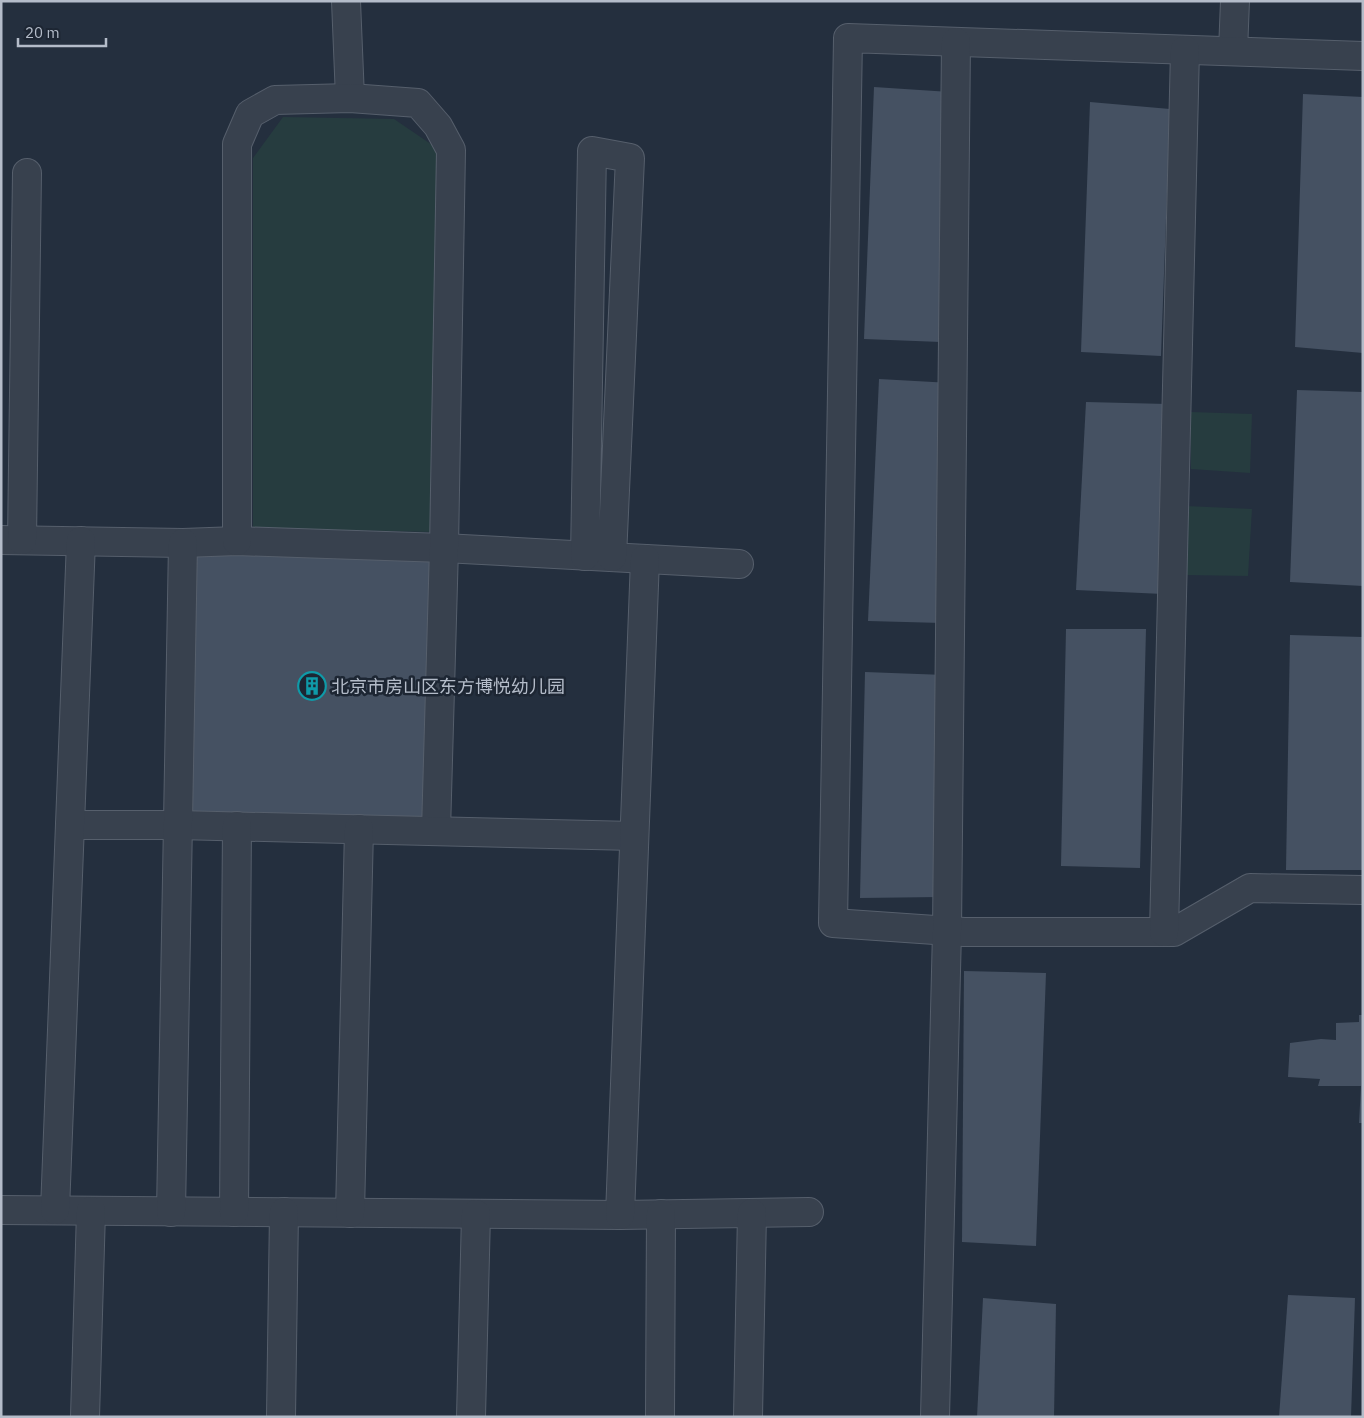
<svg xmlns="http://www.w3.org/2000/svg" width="1364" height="1418" font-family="'IBM Plex Sans','Noto Sans SC',sans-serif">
<rect width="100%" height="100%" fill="#242f3e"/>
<g fill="#263c3f">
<polygon points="283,117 394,119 441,151 433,532 253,528 253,158"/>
<polygon points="1191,412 1252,414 1250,473 1191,469"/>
<polygon points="1186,506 1252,509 1248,576 1184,575"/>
</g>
<g fill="#455162">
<polygon points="874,87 950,92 941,342 864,339"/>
<polygon points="1303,94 1363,97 1363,353 1295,347"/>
<polygon points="1090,102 1170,109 1161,356 1081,352"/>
<polygon points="879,379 951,383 942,623 868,621"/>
<polygon points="1297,390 1363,392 1363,586 1290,582"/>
<polygon points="1086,402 1167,404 1163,594 1076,590"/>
<polygon points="195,551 436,556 430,823 188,816"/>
<polygon points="1066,629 1146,629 1140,868 1061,866"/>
<polygon points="1290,635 1363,637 1363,870 1286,870"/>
<polygon points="865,672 945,675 940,897 860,898"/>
<polygon points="964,971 1046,973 1036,1246 962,1242"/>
<polygon points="1359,1015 1363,1015 1363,1123 1359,1123 1361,1086 1318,1086 1320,1079 1288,1077 1290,1043 1321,1039 1336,1040 1336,1023 1359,1022"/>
<polygon points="1288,1295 1355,1298 1351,1417 1279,1417"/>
<polygon points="983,1298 1056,1304 1054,1417 977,1417"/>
</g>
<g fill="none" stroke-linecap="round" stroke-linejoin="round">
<defs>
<g id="minor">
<polyline points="346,1 350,98"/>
<polyline points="1233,51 1235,1"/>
<polyline points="1363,56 848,38 833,923 964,932 1174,932 1250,888 1363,890"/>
<polyline points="1,540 183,543 237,541 444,548 739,564"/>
<polyline points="22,540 27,173"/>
<polyline points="237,541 237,144 250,114 275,100 350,98 418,103 438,126 451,150 444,548 436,831"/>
<polyline points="585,556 592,151 630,158 612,557"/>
<polyline points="70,825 178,825 634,836"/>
<polyline points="1164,932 1185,50"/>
<polyline points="1,1210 620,1215 809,1212"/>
<polyline points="55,1210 81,541"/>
<polyline points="171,1212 183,543"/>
<polyline points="234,1212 237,826"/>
<polyline points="350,1213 359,829"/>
<polyline points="620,1215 645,559"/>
<polyline points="85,1417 91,1211"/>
<polyline points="281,1417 284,1212"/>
<polyline points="471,1417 476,1214"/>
<polyline points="660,1417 661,1214"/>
<polyline points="748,1417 752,1213"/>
<polyline points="935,1417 947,931 956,42"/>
</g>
</defs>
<use href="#minor" stroke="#565f6c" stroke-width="30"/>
<use href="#minor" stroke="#38414e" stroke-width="28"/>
</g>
<defs>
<symbol id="building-ring" viewBox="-11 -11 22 22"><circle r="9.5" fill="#1d2633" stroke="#0f9aa8" stroke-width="1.5"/><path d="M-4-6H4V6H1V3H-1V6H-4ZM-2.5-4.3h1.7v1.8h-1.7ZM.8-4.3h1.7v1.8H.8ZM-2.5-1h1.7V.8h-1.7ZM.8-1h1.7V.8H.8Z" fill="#0f9aa8"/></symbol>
</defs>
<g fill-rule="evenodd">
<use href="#building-ring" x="296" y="670" width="32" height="32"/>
</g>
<g text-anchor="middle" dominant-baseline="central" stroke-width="5" stroke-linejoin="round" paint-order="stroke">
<g font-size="18" fill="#b4bcc9" stroke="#1d2633" text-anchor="start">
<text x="331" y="686">北京市房山区东方博悦幼儿园</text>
</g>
</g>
<rect width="1364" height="1418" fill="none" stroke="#b4bcc9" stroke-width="5"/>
<path d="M18 38v8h88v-8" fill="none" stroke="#b4bcc9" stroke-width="2.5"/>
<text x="25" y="38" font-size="15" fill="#b4bcc9" stroke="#1d2633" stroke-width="4" paint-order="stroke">20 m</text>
</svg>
